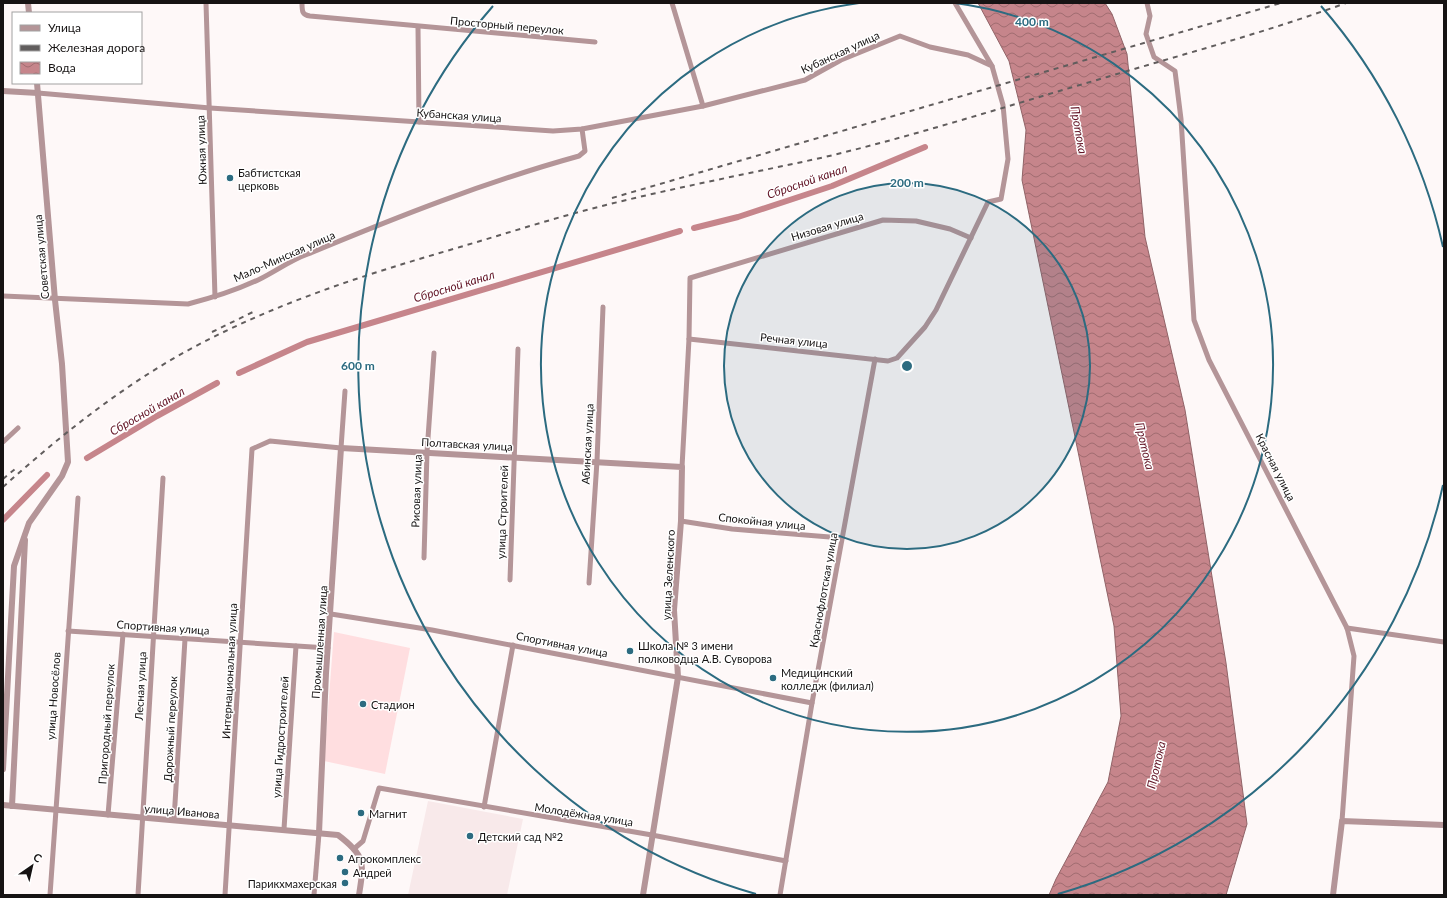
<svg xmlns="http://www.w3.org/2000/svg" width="1447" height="898" font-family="Lato,sans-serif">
<defs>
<pattern id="water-waves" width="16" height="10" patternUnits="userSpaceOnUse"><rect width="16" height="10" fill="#c6858b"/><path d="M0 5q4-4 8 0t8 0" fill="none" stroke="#a06c70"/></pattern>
</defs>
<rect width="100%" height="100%" fill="#fef8f8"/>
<polygon fill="#f8e9ea" points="428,801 523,819 507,895 408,895"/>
<polygon fill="#ffdee0" points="334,632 410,648 385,774 324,761"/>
<polygon fill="url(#water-waves)" stroke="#916367" points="978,3 1105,3 1112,14 1127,54 1145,237 1185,410 1226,663 1247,824 1226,895 1049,895 1056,879 1108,782 1121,716 1114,626 1022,180 1026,130 1009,61"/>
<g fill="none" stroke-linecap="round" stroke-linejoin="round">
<g stroke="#c6858b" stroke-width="6">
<polyline points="694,228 738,217 832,186 925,147"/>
<polyline points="239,373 307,342 680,231"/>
<polyline points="87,458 157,416 217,383"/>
<polyline points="3,520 47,475"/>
</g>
<g stroke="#b49598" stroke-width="5">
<polyline points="206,3 215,297"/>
<path d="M302,3C302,11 302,15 310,16L595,42"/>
<polyline points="672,3 703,106"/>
<polyline points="955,3 992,66"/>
<polyline points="1147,3 1150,16 1146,34 1154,57 1175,71 1181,119 1194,320 1209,360 1347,628 1354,656 1342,821"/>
<polyline points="418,27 419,122"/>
<polyline points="38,93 210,108 553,131 582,129 703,106 805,80 841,60 900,36 930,47 968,55 992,66 1003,105 1008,159 1001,199 988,202 936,310 925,327 897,358 888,361 689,339"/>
<path d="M3,296L188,304C212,298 237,290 260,279C276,271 291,260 308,254C397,217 485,182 579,156L585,151L582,129"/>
<polyline points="3,442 18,428"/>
<polyline points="682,467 689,339 690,278 883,220 916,221 950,229 971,238"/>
<polyline points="681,521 732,529 842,538"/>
<polyline points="424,558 427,452 434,353"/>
<polyline points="510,580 518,349"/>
<polyline points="589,583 597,461 603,307"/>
<polyline points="331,614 432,630 812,703"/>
<polyline points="1347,628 1444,642"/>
<polyline points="68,631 328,648"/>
<polyline points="484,807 513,645"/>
<polyline points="108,815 123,634"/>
<polyline points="174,820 185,639"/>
<polyline points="284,829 296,646"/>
<polyline points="355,848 363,841 379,788 652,835 786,861"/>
<polyline points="50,895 78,498"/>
<polyline points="138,895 163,478"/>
<polyline points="225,895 252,449 270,441 341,448 345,391"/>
<polyline points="314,895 319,833"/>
<polyline points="780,895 812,703 875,359"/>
</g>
<g stroke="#b49598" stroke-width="6">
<polyline points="28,3 29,13"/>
<polyline points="3,91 38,93"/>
<polyline points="3,769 14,566 29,523 62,476 68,462 62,364 55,300 37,83"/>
<path d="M3,805L338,835C366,856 364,863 359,895"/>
<polyline points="12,806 25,540"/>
<polyline points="319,833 326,673 341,448 682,467 681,521 674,610 678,677 643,895"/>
<polyline points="1333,895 1342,821 1444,825"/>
</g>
<g stroke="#615d5d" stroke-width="2" stroke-dasharray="5 5" stroke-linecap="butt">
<polyline points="612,198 1281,3"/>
<polyline points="212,332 255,311"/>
<polyline points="3,479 15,469"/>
<path d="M3,487C62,434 126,383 196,346C281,301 367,274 460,247C508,233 557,217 606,205C678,187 752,173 825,157C917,135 1007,106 1097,80C1180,55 1264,33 1346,3"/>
</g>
</g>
<circle cx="907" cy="366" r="183" fill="#2c6b80" fill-opacity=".12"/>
<g fill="none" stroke="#2c6b80" stroke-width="2">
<circle cx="907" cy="366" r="183"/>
<path d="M955 3A366 366 0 1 1 859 3"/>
<path d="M1443 485A549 549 0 0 1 1058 894M756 894A549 549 0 0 1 493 6M1321 6A549 549 0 0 1 1443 247"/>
</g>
<g fill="#2c6b80" stroke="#fff" stroke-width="1.5">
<circle cx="230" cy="178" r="4"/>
<circle cx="630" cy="651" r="4"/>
<circle cx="773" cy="678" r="4"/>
<circle cx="363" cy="704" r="4"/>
<circle cx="361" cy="813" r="4"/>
<circle cx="470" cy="836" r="4"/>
<circle cx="340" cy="858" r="4"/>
<circle cx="345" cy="872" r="4"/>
<circle cx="345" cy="883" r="4"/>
</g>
<g text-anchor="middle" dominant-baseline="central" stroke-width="3" stroke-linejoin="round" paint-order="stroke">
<g font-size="11" fill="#161313" stroke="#fff">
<text transform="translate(507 25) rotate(5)">Просторный переулок</text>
<text transform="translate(840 52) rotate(-25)">Кубанская улица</text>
<text transform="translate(459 115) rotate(4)">Кубанская улица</text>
<text transform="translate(201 150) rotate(-92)">Южная улица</text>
<text transform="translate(827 226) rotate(-17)">Низовая улица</text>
<text transform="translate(284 256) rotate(-24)">Мало-Минская улица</text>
<text transform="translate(41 257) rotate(-95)">Советская улица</text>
<text transform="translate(794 340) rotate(6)">Речная улица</text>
<text transform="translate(467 444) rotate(3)">Полтавская улица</text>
<text transform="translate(587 444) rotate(-87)">Абинская улица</text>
<text transform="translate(1276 467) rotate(63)">Красная улица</text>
<text transform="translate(416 491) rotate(-88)">Рисовая улица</text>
<text transform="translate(502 512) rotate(-88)">улица Строителей</text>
<text transform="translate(762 521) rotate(6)">Спокойная улица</text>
<text transform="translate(668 575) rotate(-87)">улица Зеленского</text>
<text transform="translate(823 590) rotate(-80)">Краснофлотская улица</text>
<text transform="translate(163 627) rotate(4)">Спортивная улица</text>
<text transform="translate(319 642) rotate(-86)">Промышленная улица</text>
<text transform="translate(562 644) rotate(11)">Спортивная улица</text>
<text transform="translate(229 671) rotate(-87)">Интернациональная улица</text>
<text transform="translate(140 686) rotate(-87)">Лесная улица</text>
<text transform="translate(53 696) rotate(-86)">улица Новосёлов</text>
<text transform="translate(106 724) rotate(-86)">Пригородный переулок</text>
<text transform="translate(170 729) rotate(-87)">Дорожный переулок</text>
<text transform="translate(280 737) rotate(-86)">улица Гидростроителей</text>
<text transform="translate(182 811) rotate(5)">улица Иванова</text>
<text transform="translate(584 814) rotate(9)">Молодёжная улица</text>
</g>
<g font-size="11" fill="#161313" stroke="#fff" text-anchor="start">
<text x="238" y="172">Бабтистская<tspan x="238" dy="13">церковь</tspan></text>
<text x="638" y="645">Школа № 3 имени<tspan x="638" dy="13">полководца А.В. Суворова</tspan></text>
<text x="781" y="672">Медицинский<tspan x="781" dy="13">колледж (филиал)</tspan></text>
<text x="371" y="704">Стадион</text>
<text x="369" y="813">Магнит</text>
<text x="478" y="836">Детский сад №2</text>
<text x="348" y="858">Агрокомплекс</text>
<text x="353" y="872">Андрей</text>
<text x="337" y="883" text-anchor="end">Парикхмахерская</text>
</g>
<g font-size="12" font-style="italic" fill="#631526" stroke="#fff">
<text transform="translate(1079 130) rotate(80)">Протока</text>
<text transform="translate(807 181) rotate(-19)">Сбросной канал</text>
<text transform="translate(454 286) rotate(-17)">Сбросной канал</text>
<text transform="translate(147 411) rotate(-30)">Сбросной канал</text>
<text transform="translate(1145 446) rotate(77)">Протока</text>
<text transform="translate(1156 765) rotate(-77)">Протока</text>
</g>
</g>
<circle cx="907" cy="366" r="6" fill="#2c6b80" stroke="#fff" stroke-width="2"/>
<g font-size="12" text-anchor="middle" font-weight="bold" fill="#2c6b80" stroke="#fff" stroke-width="3" stroke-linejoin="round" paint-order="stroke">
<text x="1032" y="26">400 m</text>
<text x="907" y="187">200 m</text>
<text x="358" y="370">600 m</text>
</g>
<rect width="1447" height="898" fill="none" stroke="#161313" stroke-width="8"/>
<rect x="12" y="12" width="130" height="72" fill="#ffffff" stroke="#a2a1a1"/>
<rect x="20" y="25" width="20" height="6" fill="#b49598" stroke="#a2a1a1"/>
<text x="48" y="32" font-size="12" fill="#161313">Улица</text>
<rect x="20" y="45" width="20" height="6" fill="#615d5d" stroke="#a2a1a1"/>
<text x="48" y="52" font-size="12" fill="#161313">Железная дорога</text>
<rect x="20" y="62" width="20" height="12" fill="url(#water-waves)" stroke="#a2a1a1"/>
<text x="48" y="72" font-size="12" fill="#161313">Вода</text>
<g transform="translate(32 866) rotate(34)" stroke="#ffffff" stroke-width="3" paint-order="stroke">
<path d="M0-3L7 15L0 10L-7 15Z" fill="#161313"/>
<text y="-6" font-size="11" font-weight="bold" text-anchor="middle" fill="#161313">С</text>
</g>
</svg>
